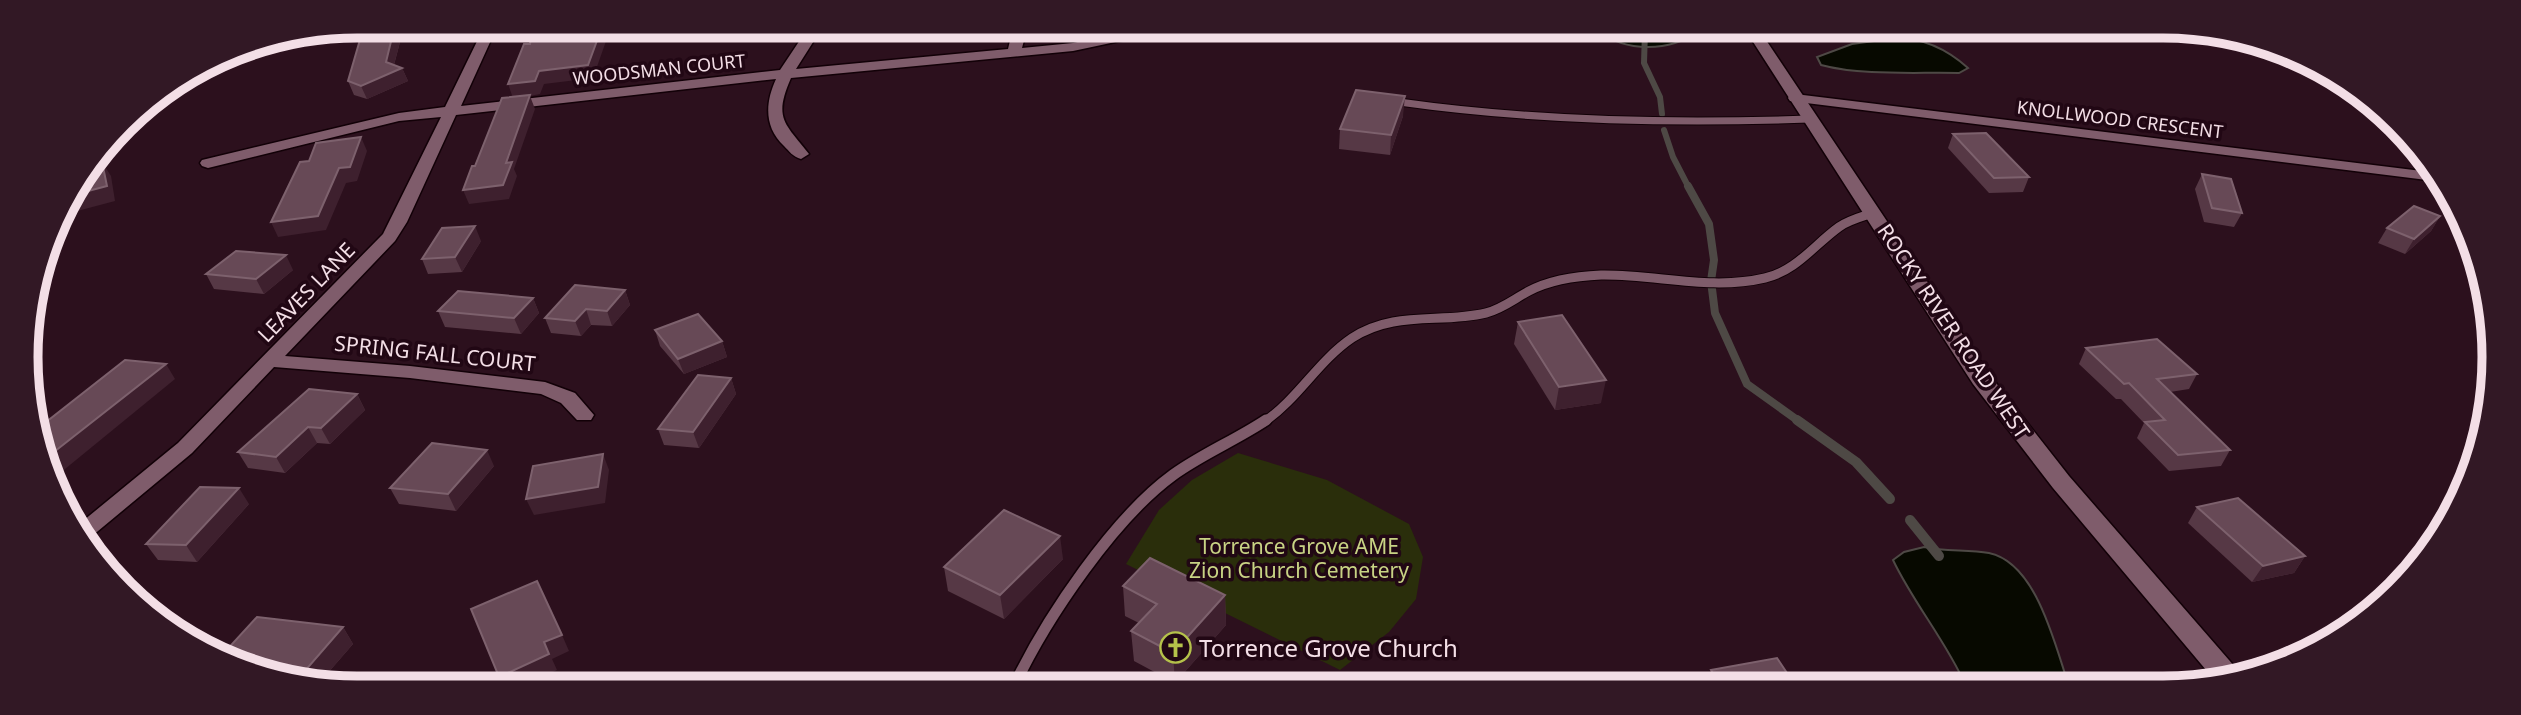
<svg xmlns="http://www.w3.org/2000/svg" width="2521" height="715" font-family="'Noto Sans',sans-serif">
<rect width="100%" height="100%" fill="#2c101d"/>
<polygon fill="#2a2e0b" points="1238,453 1327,480 1409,524 1423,557 1416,599 1389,632 1340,670 1126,564 1159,510 1192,480"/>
<g fill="#070900" stroke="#4e4945" stroke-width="2">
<path d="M1597,30L1699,31C1670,52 1626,53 1597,30Z"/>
<path d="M1896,38C1924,38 1948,50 1968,68L1959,73C1916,72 1862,76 1821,65L1817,57L1852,44Z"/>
<path d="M1924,547C1946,552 1968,549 1989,553C2037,563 2055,646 2069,686H1966C1946,641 1914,604 1893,560L1904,552Z"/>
</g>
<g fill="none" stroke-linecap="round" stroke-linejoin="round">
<g stroke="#4e4945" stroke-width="6">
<polyline points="1645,31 1644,63 1660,97 1662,114"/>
<polyline points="1664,130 1673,157 1689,188"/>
</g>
<polyline stroke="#4e4945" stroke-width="8" points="1688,186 1709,224 1714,260 1711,281 1715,313 1747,384 1800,422"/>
<g stroke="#4e4945" stroke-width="10">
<polyline points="1797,420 1856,462 1890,499"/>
<polyline points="1910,520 1939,556"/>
</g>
<defs>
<path id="lane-far2" d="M1399,102C1534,121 1673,124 1809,119"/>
<path id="lane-far1" d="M1264,422C1298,399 1318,361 1352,338C1395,310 1440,324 1486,313C1502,309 1514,299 1529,291C1550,280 1577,276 1601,275C1656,274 1710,291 1765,278C1796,271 1814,245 1839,227C1849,220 1861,217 1873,213"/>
<path id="lane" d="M1015,684C1047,617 1114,518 1173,475C1202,454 1236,440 1266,420"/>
<g id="street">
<path d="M484,27H497L461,106L780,70L808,28H822L796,69L1008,49L1013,28L1027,29L1022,48L1073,43L1139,29H1165L1158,33L1073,51L791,78C773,119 785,123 809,154L801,159C793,157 789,151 784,146C764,127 765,103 776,79L456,115L407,222L395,241L285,356L410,366L545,382L575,393L594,415L591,420H577L561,403L541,394L410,378L274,367L192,453L86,541L78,525L178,443L383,234L441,117L399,121L208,168L202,166L200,163L202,160L399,113L445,107Z"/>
<polygon points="1215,29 1233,29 1237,33 1230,37"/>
<polygon points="1795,94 2438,173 2443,182 1790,101 1788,98 1790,95"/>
</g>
<polygon id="secondary" points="1746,31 1760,31 1989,374 2069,476 2242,675 2217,683 2053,488 1973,384"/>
</defs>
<use href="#lane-far2" stroke="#120007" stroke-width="9"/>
<use href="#lane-far1" stroke="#120007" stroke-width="11"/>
<use href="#lane" stroke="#120007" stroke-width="14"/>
<use href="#street" stroke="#120007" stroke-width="3"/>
<use href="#secondary" stroke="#120007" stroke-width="3"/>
<use href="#lane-far2" stroke="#7f5c6b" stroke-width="7"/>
<use href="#lane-far1" stroke="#7f5c6b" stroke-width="9"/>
<use href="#lane" stroke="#7f5c6b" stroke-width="11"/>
<use href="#street" fill="#7f5c6b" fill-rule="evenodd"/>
<use href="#secondary" fill="#7f5c6b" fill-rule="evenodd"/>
</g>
<g fill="#563845">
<polygon points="364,26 419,40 400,42 394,65 402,68 408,81 367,99 354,95 348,81"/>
<polygon points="1403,116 1390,155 1339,149 1340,129"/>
<polygon points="1953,134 2029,177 2023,192 1989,193 1948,148"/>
<polygon points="2202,174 2242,213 2234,227 2204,222 2195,189"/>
<polygon points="2440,216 2431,231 2405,254 2378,243 2387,228"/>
<polygon points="481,241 462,272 428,274 422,259"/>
<polygon points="293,270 264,294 214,289 206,274"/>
<polygon points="625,290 630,305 612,326 591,325 581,336 551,333 545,318"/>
<polygon points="533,298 539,313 521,334 445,327 438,311"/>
<polygon points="1518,322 1601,403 1555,410 1514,344"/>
<polygon points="655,330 722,341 727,357 684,374 660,346"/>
<polygon points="2086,348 2197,374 2189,389 2170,392 2230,450 2221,466 2169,471 2137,438 2144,423 2121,399 2116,399 2079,364"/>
<polygon points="731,378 736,394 699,448 664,445 658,429"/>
<polygon points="357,394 365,410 330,444 317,443 285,473 248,468 238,452"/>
<polygon points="494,466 456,511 399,504 390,488"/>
<polygon points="249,504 197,562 158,560 146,544"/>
<polygon points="2197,507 2305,556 2294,573 2252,582 2188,523"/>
<polygon points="1063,559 1004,619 948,591 944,567"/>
<polygon points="1123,586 1225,595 1226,625 1175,683 1134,661 1131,631 1139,623 1125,616"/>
<polygon points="343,627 353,644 320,682 293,682 222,655"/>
<polygon points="2328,641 2310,655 2307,655 2316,643"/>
<polygon points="1711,670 1795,685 1706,685"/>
</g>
<g fill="#3e202e">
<polygon points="413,26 424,26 419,40 400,42 392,72 402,68 408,81 367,99 361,86 386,62 394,29"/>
<polygon points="602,27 611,27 593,78 544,84 540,94 530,96 535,109 514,169 517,176 509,199 469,204 463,190 513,98 508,84 539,71"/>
<polygon points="1405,96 1403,116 1390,155 1391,135"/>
<polygon points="361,137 367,151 357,181 346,183 326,230 278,237 271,222 339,168"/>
<polygon points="102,162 111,176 115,201 66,214 63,208"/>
<polygon points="2440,216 2431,231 2405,254 2414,239"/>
<polygon points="475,226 481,241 462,272 455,257"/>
<polygon points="286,255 293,270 264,294 256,279"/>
<polygon points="625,290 630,305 612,326 607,311"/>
<polygon points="533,298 539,313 521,334 514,318"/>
<polygon points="586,309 591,325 581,336 575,321"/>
<polygon points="722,341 727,357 684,374 678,359"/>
<polygon points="166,364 175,379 54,478 45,459"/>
<polygon points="731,378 736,394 699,448 693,432"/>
<polygon points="1606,380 1601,403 1555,410 1559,387"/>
<polygon points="357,394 365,410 330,444 321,428"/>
<polygon points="308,427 317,443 285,473 276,457"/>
<polygon points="487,450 494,466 456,511 448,494"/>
<polygon points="603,454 609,470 605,503 534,515 526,499"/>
<polygon points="239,488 249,504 197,562 186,545"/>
<polygon points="1060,536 1063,559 1004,619 1000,595"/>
<polygon points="2305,556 2294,573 2252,582 2263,566"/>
<polygon points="1225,595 1226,625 1175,683 1173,653"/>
<polygon points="343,627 353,644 320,682 311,682 304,672"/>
<polygon points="562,635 569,651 552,659 557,670 530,683 502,683 499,677 544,642"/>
</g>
<g fill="#674956" stroke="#7d616d" stroke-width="2">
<polygon points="364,26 413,26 394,29 386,62 402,68 361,86 348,81"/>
<polygon points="533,27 602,27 588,65 539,71 535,81 508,84 524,44 530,44"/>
<polygon points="1356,90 1405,96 1391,135 1340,129"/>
<polygon points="530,95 506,163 512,162 503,185 463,190 472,166 475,166 502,98"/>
<polygon points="1986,133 2029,177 1994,178 1953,134"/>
<polygon points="361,137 350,167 339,168 318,216 271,222 300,162 309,161 316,143"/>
<polygon points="102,162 107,186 73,195 97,163"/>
<polygon points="2202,174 2231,179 2242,213 2212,208"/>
<polygon points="2414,206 2440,216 2414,239 2387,228"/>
<polygon points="475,226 455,257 422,259 442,228"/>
<polygon points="236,251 286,255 256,279 206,274"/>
<polygon points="575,285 625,290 607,311 586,309 575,321 545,318"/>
<polygon points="458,291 533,298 514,318 438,311"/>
<polygon points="698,314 722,341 678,359 655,330"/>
<polygon points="1562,315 1606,380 1559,387 1518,322"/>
<polygon points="2157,339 2197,374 2157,379 2230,450 2178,455 2145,422 2165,420 2129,383 2124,384 2086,348"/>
<polygon points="125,360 166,364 45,459 38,444 36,430"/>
<polygon points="698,375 731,378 693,432 658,429"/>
<polygon points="309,389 357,394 321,428 308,427 276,457 238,452"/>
<polygon points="432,443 487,450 448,494 390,488"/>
<polygon points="603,454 598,487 526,499 533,466"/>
<polygon points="200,487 239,488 186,545 146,544"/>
<polygon points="2238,498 2305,556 2263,566 2197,507"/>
<polygon points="1004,510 1060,536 1000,595 944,567"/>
<polygon points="1150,558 1225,595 1173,653 1131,631 1157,604 1123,586"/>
<polygon points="537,581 562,635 544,642 549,654 499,677 471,609"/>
<polygon points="257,617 343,627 304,672 248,665 222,655"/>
<polygon points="2328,641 2320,647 2316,643"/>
<polygon points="1777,658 1795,685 1720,685 1711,670"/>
</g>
<defs>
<symbol id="church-ring" viewBox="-11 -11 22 22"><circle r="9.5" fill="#210714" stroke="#b5c24a" stroke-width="1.5"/><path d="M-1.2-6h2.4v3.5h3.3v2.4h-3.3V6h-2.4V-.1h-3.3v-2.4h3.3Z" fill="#b5c24a"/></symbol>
</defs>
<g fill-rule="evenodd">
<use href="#church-ring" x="1158" y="630" width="35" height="35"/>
</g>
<g text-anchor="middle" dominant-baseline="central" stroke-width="7" stroke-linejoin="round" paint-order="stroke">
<g font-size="18" fill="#f3dee6" stroke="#210714">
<text transform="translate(659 69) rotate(-6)">WOODSMAN COURT</text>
<text transform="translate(2120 119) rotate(7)">KNOLLWOOD CRESCENT</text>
</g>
<g font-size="21" fill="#f3dee6" stroke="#210714">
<text transform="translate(306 292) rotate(-46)">LEAVES LANE</text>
<text transform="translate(1954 331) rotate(56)">ROCKY RIVER ROAD WEST</text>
<text transform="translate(435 353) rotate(6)">SPRING FALL COURT</text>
</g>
<g font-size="21" fill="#c8d384" stroke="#210714">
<text x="1299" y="546">Torrence Grove AME<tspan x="1299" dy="24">Zion Church Cemetery</tspan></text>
</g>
<g font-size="24" fill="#f3dee6" stroke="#210714" text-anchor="start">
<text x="1199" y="647">Torrence Grove Church</text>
</g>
</g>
<path d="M0 0H2521V715H0ZM357 38H2163A319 319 0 0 1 2482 357V357A319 319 0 0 1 2163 676H357A319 319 0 0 1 38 357V357A319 319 0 0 1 357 38Z" fill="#321825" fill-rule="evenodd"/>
<path fill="none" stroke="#f3dee6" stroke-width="9" d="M357 38H2163A319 319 0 0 1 2482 357V357A319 319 0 0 1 2163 676H357A319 319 0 0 1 38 357V357A319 319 0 0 1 357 38Z"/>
</svg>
